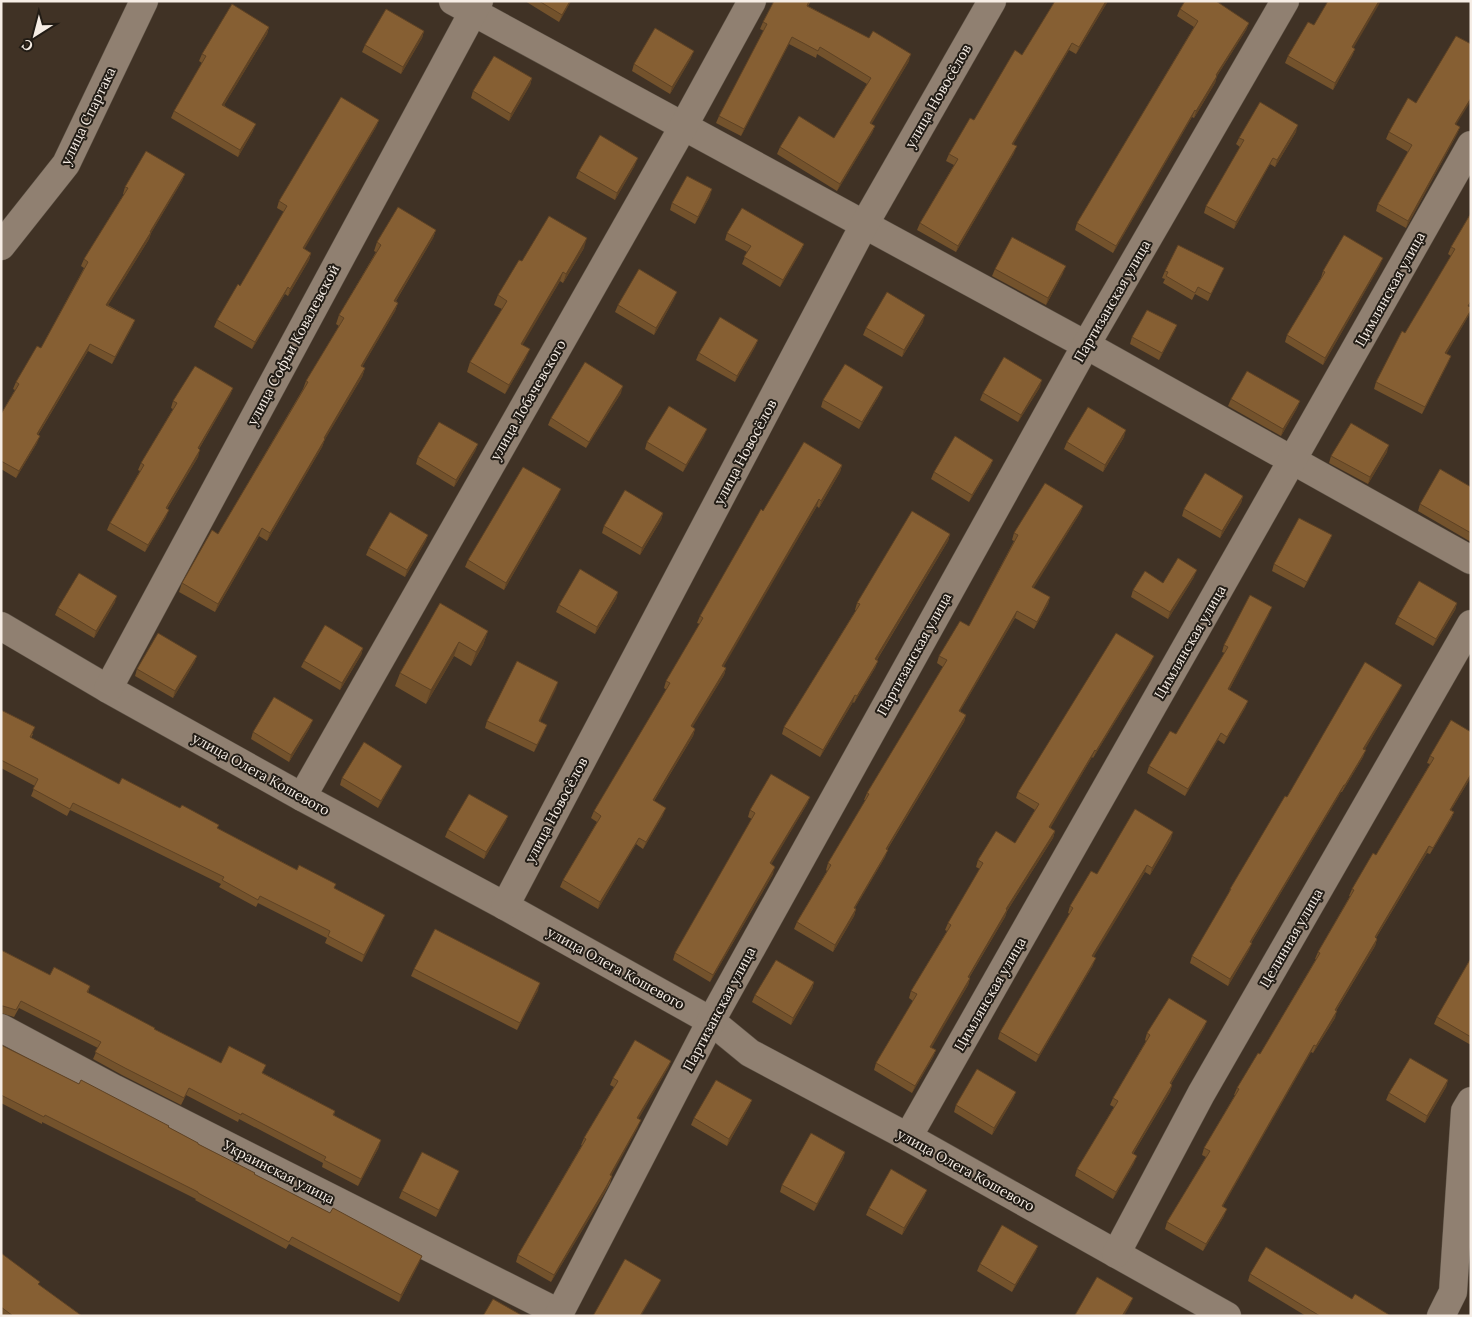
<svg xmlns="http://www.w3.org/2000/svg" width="1472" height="1317" font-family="Lora,serif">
<rect width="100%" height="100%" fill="#403225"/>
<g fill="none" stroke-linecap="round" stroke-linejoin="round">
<defs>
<g id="minor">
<polyline points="453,1 1086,345 1471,560"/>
<polyline points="1,246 66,164 144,1"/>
<polyline points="1,626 108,689 302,797 505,906 711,1021 750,1053 908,1137 1227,1316"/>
<polyline points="108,689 479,1"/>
<polyline points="302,797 683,127 752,1"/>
<polyline points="505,906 864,225 992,1"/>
<polyline points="1,1028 115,1089 559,1313"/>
<polyline points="908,1137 1471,145"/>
<polyline points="1116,1254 1201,1094 1471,624"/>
<polyline points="558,1316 711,1021 1086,345 1285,1"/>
<polyline points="1441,1316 1453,1292 1465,1111 1471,1101"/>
</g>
</defs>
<use href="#minor" stroke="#5c5145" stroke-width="29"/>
<use href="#minor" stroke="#908071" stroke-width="28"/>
</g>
<g fill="#73522c">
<polygon points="525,1 571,1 559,22"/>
<polygon points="774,1 811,1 808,6 909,61 871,124 875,126 872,133 837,191 777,154 780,147 834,138 867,84 817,54 816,58 789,44 741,136 716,123 719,116 764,31 760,29 763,22"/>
<polygon points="1055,1 1108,1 1076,54 1069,50 1013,144 1014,153 956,252 917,230 920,223 954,165 946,161 949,154 1022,55"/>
<polygon points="1180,9 1249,23 1246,30 1217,76 1215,83 1194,118 1192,117 1113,253 1075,230 1077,223 1194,27 1177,16"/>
<polygon points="269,27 267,34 224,105 253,131 238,157 171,118 174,111 202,63 199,61 202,54"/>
<polygon points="424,31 422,38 401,74 362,52 365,45"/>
<polygon points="1353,48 1355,49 1352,56 1333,90 1285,63 1288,56"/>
<polygon points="691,58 670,94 632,71 634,64"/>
<polygon points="532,78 530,85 509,121 471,98 473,91"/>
<polygon points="379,120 376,127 304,249 311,253 309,260 288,296 285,294 252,349 214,327 217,320 240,286 284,212 277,208 279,201"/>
<polygon points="1456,125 1460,127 1457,134 1406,228 1376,211 1378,204 1408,152 1386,139 1389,132"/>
<polygon points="1296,132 1275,167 1270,164 1234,229 1204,213 1206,206 1240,147 1236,144 1239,138"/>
<polygon points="635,165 615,200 576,178 579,171"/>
<polygon points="185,174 182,181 151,233 149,239 108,305 135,320 132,327 112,364 88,351 38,435 37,443 16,478 1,469 1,414 15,390 13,389 16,382 41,348 84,268 81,266 84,259 124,194 123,194 125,187"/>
<polygon points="710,196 695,224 670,210 672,203"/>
<polygon points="1471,213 1471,304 1469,306 1469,315 1446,354 1451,356 1448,363 1422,414 1374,389 1376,382 1451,256 1448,254 1451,247"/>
<polygon points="436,230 433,238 396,301 398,303 395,311 362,367 365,368 362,377 325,439 322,447 267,541 259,536 215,612 179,592 182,583 218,534 303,389 306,381 339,326 336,324 339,315 376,252 374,251 377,242"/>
<polygon points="727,233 804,244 801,251 780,287 742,264 747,252 725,240"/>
<polygon points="584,248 563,283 560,281 522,345 526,358 505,394 467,372 470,362 502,309 494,305 498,295 522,261"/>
<polygon points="1380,265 1323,365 1285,342 1287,335 1321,278 1323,271"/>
<polygon points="1224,268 1221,274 1208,301 1195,294 1192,300 1163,283 1165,279 1162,278 1165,271"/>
<polygon points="995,269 1063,273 1046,305 992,276"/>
<polygon points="674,299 654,335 615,312 618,305"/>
<polygon points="923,322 902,357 863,335 866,328"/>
<polygon points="1177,325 1174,332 1159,360 1130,344 1132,337"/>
<polygon points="758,340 755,347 735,382 696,360 699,353"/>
<polygon points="1040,387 1018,422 980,400 983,393"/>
<polygon points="233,388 230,395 199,449 198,457 167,509 166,517 145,552 107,530 110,523 140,471 138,470 141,463 173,409 171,408 173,401"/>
<polygon points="621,393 586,448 548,425 551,418"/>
<polygon points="880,394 859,429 821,407 823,400"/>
<polygon points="1231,399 1300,401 1297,408 1281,436 1228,406"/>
<polygon points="704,436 683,472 645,449 647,442"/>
<polygon points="1124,437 1103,472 1064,449 1067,442"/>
<polygon points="478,444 475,451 454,487 416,464 418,457"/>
<polygon points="1387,452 1368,484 1329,463 1331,456"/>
<polygon points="993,460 990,467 969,502 931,479 934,472"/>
<polygon points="842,465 840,472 819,508 817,506 723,666 726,668 724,675 692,727 695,729 693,736 654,801 663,815 643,849 636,844 598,909 560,887 563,880 597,822 591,818 594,811 667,690 664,688 666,681 700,624 697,623 700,616 763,511"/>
<polygon points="1471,487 1471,542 1418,511 1420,504"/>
<polygon points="558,496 504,590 465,567 468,560"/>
<polygon points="1243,496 1241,503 1220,538 1182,516 1184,509"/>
<polygon points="1083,506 1080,513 1033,588 1050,597 1048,604 1034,629 1015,618 960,711 966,715 964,722 887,850 885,857 855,908 856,909 854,916 833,952 794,929 797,922 827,871 826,870 828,863 866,800 864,800 867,793 943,667 937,663 939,656 969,626 1014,541 1012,540 1014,533"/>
<polygon points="663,513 661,520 640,555 602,533 604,526"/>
<polygon points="950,534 948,541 877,660 878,661 875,668 854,703 853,702 820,757 782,734 784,727 856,610 855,610 857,603"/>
<polygon points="428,535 425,542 405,577 366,555 369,548"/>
<polygon points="1332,535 1329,542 1304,588 1272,571 1274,564"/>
<polygon points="1194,577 1168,619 1131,597 1133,590 1163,583"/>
<polygon points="618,592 616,599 595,634 556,612 559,605"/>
<polygon points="115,602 94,638 55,615 58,608"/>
<polygon points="440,603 488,631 483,645 471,666 454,656 426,704 395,686 400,673"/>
<polygon points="1457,603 1455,610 1433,646 1395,624 1398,617"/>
<polygon points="1269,614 1229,690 1248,701 1245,708 1224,744 1218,740 1185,796 1147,773 1149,766 1176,734 1225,653 1222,652 1224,645"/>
<polygon points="363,648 361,655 340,690 301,667 304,661"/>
<polygon points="197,656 194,663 173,698 135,676 137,669"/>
<polygon points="1151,663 1093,758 1092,757 1050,828 1055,831 1053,838 1007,911 1005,917 969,978 970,978 968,985 931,1047 936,1050 933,1057 912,1093 874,1070 876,1063 913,1001 909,998 911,991 947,931 945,930 948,923 980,869 976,867 978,860 1015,843 1035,810 1016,798 1018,792"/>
<polygon points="558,682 540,721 544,732 534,752 485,728 487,721"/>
<polygon points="1402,685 1399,691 1365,749 1363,757 1342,792 1341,792 1251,943 1249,950 1228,986 1190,963 1192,956 1228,896 1230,889 1287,797"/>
<polygon points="1,710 33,734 31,738 119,784 180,808 219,825 217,828 334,889 382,922 362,962 325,943 327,938 258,903 256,907 219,887 221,884 70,810 67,816 31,796 35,786 1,768"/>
<polygon points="310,727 289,762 251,739 253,732"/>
<polygon points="1471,732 1471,777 1451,810 1454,812 1451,819 1430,854 1427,853 1376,938 1377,939 1375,946 1336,1011 1335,1018 1313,1053 1311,1052 1223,1206 1224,1216 1203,1251 1165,1229 1167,1222 1206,1157 1202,1155 1204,1148 1235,1095 1234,1095 1237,1088 1260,1054 1316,959 1315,959 1318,952 1350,896 1349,896 1352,889 1376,855 1430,764 1427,763 1430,756"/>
<polygon points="399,772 378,808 340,785 342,778"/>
<polygon points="810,797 807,804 771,864 773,874 710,982 673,960 675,953 752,819 748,817 750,810"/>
<polygon points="508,816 505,823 484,859 445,837 448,830"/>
<polygon points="1171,839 1150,875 1145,872 1093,957 1093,965 1036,1062 998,1039 1000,1032 1070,914 1068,913 1070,906 1097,874"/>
<polygon points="1,950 50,975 90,986 88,993 154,1029 221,1063 263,1073 335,1111 334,1115 379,1147 358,1186 322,1167 323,1163 239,1119 238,1122 186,1095 181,1105 122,1075 93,1059 98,1048 19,1008 14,1017 1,1013"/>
<polygon points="1471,958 1471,1045 1434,1024 1437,1017"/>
<polygon points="414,969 538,990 517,1030 411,976"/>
<polygon points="814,982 812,989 791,1025 752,1002 755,995"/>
<polygon points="1207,1021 1204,1028 1171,1084 1172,1085 1170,1092 1133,1154 1134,1163 1113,1199 1075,1176 1077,1169 1114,1107 1110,1105 1113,1098 1146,1041 1145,1040 1147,1033"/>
<polygon points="1,1045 79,1084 168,1127 254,1175 330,1213 422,1256 419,1263 399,1302 289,1244 286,1249 195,1200 196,1199 42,1122 42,1124 1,1103"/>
<polygon points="671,1061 668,1068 638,1119 638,1127 611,1175 612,1176 610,1183 604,1194 551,1282 516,1262 518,1255 582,1145 581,1145 584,1138 614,1087 610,1085 613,1078"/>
<polygon points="1448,1080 1446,1087 1425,1123 1386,1100 1389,1093"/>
<polygon points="1016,1092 1013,1099 992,1135 954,1112 956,1105"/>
<polygon points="752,1100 749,1107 727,1146 691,1125 694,1118"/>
<polygon points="845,1152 843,1159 814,1211 780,1192 782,1185"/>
<polygon points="456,1178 436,1217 399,1198 402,1191"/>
<polygon points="927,1190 924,1197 902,1235 866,1215 869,1208"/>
<polygon points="1038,1246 1035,1253 1012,1292 977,1271 980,1264"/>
<polygon points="1,1253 39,1285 82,1316 1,1316"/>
<polygon points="1250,1274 1352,1299 1391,1316 1306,1316 1248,1281"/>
</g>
<g fill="#5e4224">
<polygon points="570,1 571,1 559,22 562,15"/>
<polygon points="1106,1 1108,1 1076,54 1079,47"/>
<polygon points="1379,1 1381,1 1350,54 1352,47"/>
<polygon points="1249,23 1246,30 1213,82 1216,75"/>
<polygon points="269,27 267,34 220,112 222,105"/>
<polygon points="424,31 422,38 401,74 403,67"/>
<polygon points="792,37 789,44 741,136 744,129"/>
<polygon points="1072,43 1069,50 1010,150 1012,144"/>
<polygon points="1355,49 1352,56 1333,90 1335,83"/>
<polygon points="694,51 691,58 670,94 672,87"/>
<polygon points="911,54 909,61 868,130 870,123"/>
<polygon points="1217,76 1215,83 1194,118 1196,111"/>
<polygon points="532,78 530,85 509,121 511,114"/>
<polygon points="1471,98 1471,101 1452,131 1455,124"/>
<polygon points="1195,110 1192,117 1113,253 1116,246"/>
<polygon points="379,120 376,127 301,255 303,248"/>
<polygon points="256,124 253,131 238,157 240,150"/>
<polygon points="1298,125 1296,132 1275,167 1277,160"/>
<polygon points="875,126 872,133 837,191 840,184"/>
<polygon points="1460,127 1457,134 1406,228 1408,221"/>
<polygon points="1017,146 1014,153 956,252 958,246"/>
<polygon points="638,158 635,165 615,200 617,193"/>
<polygon points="1273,158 1270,164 1234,229 1236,222"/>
<polygon points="185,174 182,181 151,233 149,239 104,312 106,305"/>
<polygon points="712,189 710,196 695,224 698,217"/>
<polygon points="436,230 433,238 391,309 394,301"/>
<polygon points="587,238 584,248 563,283 566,274"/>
<polygon points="804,244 801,251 780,287 783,280"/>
<polygon points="311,253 309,260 288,296 290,289"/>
<polygon points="1383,258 1380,265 1323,365 1325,358"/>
<polygon points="1066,266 1063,273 1046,305 1048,298"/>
<polygon points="563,272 560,281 518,353 521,344"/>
<polygon points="288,287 285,294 252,349 255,342"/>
<polygon points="677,292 674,299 654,335 656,328"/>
<polygon points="398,303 395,311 358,374 361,366"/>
<polygon points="1471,310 1469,315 1443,360 1445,353"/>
<polygon points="925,315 923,322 902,357 904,350"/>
<polygon points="135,320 132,327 112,364 115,357"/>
<polygon points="1177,325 1174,332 1159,360 1162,353"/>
<polygon points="758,340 755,347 735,382 737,376"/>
<polygon points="90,344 88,351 34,441 37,434"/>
<polygon points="530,349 526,358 505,394 509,385"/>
<polygon points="1451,356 1448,363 1422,414 1425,407"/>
<polygon points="365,368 362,377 321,446 324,438"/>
<polygon points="1042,380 1040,387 1018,422 1021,415"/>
<polygon points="623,386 621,393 586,448 589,442"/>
<polygon points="883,387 880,394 859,429 862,422"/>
<polygon points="233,388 230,395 195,455 198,448"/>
<polygon points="1300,401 1297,408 1281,436 1283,429"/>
<polygon points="707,429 704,436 683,472 686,465"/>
<polygon points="1126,430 1124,437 1103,472 1105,465"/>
<polygon points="40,436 37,443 16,478 19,471"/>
<polygon points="325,439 322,447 267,541 270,533"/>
<polygon points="478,444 475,451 454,487 456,480"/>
<polygon points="1389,445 1387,452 1368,484 1370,477"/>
<polygon points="200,450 198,457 163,515 166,508"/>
<polygon points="993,460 990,467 969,502 972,495"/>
<polygon points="842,465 840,472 819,508 821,501"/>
<polygon points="561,489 558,496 504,590 506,583"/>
<polygon points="1243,496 1241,503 1220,538 1222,531"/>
<polygon points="819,499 817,506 720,673 722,666"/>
<polygon points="1083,506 1080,513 1030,594 1032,587"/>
<polygon points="169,510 166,517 145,552 148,545"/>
<polygon points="663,513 661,520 640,555 642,548"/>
<polygon points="262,528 259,536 215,612 218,604"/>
<polygon points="950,534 948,541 873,666 875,659"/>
<polygon points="428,535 425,542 405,577 407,570"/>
<polygon points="1332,535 1329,542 1304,588 1307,582"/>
<polygon points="1197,570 1194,577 1168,619 1170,612"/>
<polygon points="618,592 616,599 595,634 597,627"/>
<polygon points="117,596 115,602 94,638 96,631"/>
<polygon points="1050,597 1048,604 1034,629 1037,622"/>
<polygon points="1457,603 1455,610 1433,646 1436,639"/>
<polygon points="1272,607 1269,614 1226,696 1228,689"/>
<polygon points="1017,611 1015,618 956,718 959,711"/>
<polygon points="488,631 483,645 471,666 476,652"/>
<polygon points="459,642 454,656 426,704 431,690"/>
<polygon points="363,648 361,655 340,690 342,683"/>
<polygon points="197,656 194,663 173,698 175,691"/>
<polygon points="1154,656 1151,663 1093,758 1096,751"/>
<polygon points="878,661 875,668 854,703 857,696"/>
<polygon points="726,668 724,675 689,733 691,726"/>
<polygon points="558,682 556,689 537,728 539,721"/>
<polygon points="1402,685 1399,691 1361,756 1363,749"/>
<polygon points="855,695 853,702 820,757 823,750"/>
<polygon points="1248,701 1245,708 1224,744 1227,737"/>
<polygon points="966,715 964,722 883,856 886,849"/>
<polygon points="313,720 310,727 289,762 291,755"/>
<polygon points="547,725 544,732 534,752 537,745"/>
<polygon points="695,729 693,736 650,807 653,800"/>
<polygon points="1221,733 1218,740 1185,796 1188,789"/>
<polygon points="1095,750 1092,757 1047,834 1049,827"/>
<polygon points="1366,750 1363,757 1342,792 1345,785"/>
<polygon points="402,766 399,772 378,808 381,801"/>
<polygon points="1471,774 1471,777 1447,817 1450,810"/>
<polygon points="1344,785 1341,792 1247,949 1250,942"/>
<polygon points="810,797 807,804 768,870 770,863"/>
<polygon points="666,808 663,815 643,849 646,842"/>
<polygon points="1454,812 1451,819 1430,854 1433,848"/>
<polygon points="508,816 505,823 484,859 486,852"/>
<polygon points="1055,831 1053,838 1007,911 1005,917 965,984 968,977 1006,909"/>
<polygon points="1173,832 1171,839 1150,875 1152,868"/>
<polygon points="639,838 636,844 598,909 600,902"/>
<polygon points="1429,846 1427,853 1372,944 1375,937"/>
<polygon points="888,850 885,857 851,915 854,908"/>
<polygon points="1147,865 1145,872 1090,963 1092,956"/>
<polygon points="775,867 773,874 710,982 713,975"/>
<polygon points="856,909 854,916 833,952 835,945"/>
<polygon points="385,915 382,922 362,962 364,955"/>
<polygon points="1377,939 1375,946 1332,1017 1335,1010"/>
<polygon points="1252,943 1249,950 1228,986 1230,979"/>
<polygon points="1096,958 1093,965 1036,1062 1039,1055"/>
<polygon points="970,978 968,985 928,1054 930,1047"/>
<polygon points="814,982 812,989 791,1025 793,1018"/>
<polygon points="540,983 538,990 517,1030 520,1023"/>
<polygon points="1337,1011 1335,1018 1313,1053 1316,1046"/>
<polygon points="1207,1021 1204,1028 1167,1090 1170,1083"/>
<polygon points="1314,1045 1311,1052 1219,1213 1222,1206"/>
<polygon points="936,1050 933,1057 912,1093 915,1086"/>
<polygon points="671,1061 668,1068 635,1125 637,1118"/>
<polygon points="1448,1080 1446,1087 1425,1123 1427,1116"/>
<polygon points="1172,1085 1170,1092 1129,1160 1132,1153"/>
<polygon points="1016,1092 1013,1099 992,1135 994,1128"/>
<polygon points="752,1100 749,1107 727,1146 729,1139"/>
<polygon points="641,1120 638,1127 608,1182 610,1175"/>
<polygon points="381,1140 379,1147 358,1186 361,1179"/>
<polygon points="845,1152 843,1159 814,1211 817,1204"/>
<polygon points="1137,1156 1134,1163 1113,1199 1116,1192"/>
<polygon points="459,1171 456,1178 436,1217 439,1210"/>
<polygon points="612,1176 604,1194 551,1282 554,1275"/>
<polygon points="927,1190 924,1197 902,1235 904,1228"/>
<polygon points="1227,1209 1224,1216 1203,1251 1206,1244"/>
<polygon points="1038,1246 1035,1253 1012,1292 1015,1285"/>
<polygon points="422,1256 419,1263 399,1302 401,1295"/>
<polygon points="661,1280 658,1287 641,1316 640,1316"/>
<polygon points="1133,1298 1130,1305 1124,1316 1122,1316"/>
</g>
<g fill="#865f33" stroke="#5e4224">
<polygon points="539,1 570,1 562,15"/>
<polygon points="774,1 809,1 807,6 869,38 873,31 911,54 870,123 875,126 840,184 780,147 799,116 834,138 871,78 820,47 818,51 792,37 744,129 719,116 767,24 763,22"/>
<polygon points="1055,1 1106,1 1079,47 1072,43 1012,144 1017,146 958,246 920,223 958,159 949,154 970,118 974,120 1015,50 1022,55"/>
<polygon points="1185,1 1216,1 1249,23 1216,75 1217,76 1196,111 1195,110 1116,246 1077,223 1198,21 1180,9"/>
<polygon points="1328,1 1379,1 1352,47 1355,49 1335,83 1288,56 1308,22 1314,25"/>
<polygon points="232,4 269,27 222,105 256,124 240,150 174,111 206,56 202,54"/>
<polygon points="386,9 424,31 403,67 365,45"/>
<polygon points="655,28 694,51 672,87 634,64"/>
<polygon points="1456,36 1471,44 1471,98 1455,124 1460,127 1408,221 1378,204 1412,145 1389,132 1408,98 1416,103"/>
<polygon points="494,56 532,78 511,114 473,91"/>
<polygon points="341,97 379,120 303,248 311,253 290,289 288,287 255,342 217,320 238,284 240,286 287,206 279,201"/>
<polygon points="1260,102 1298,125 1277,160 1273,158 1236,222 1206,206 1244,140 1239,138"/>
<polygon points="600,135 638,158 617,193 579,171"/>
<polygon points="146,151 185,174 150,232 151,232 106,305 135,320 115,357 90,344 37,434 40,436 19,471 1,461 1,414 19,384 16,382 37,346 41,348 88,262 84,259 128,188 125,187"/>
<polygon points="687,176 712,189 698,217 672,203"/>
<polygon points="398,207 436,230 394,301 398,303 361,366 365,368 324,438 325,439 270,533 262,528 218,604 182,583 212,530 218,534 308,382 306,381 344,318 339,315 381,245 377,242"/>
<polygon points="742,208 804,244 783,280 744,257 751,246 727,233"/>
<polygon points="1471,213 1471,301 1468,306 1471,307 1471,310 1445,353 1451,356 1425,407 1376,382 1402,331 1405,333 1455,249 1451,247"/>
<polygon points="549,216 587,238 566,274 563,272 521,344 530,349 509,385 470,362 507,301 498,295 519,260 522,261"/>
<polygon points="1344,235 1383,258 1325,358 1287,335 1325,272 1323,271"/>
<polygon points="1012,237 1066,266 1048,298 995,269"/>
<polygon points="1178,245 1224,268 1211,294 1198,287 1195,293 1166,276 1168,272 1165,271"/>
<polygon points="639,269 677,292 656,328 618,305"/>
<polygon points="887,292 925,315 904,350 866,328"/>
<polygon points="1147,310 1177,325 1162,353 1132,337"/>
<polygon points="720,317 758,340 737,376 699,353"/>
<polygon points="1004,357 1042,380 1021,415 983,393"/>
<polygon points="585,362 623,386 589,442 551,418"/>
<polygon points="845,364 883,387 862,422 823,400"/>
<polygon points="195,366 233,388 198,448 200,450 166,508 169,510 148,545 110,523 144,465 141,463 177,403 173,401"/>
<polygon points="1247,371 1300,401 1283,429 1231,399"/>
<polygon points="669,406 707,429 686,465 647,442"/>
<polygon points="1088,407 1126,430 1105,465 1067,442"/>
<polygon points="439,422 478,444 456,480 418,457"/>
<polygon points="1351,423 1389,445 1370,477 1331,456"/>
<polygon points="955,436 993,460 972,495 934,472"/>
<polygon points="804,442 842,465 821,501 819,499 722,666 726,668 691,726 695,729 653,800 666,808 646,842 639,838 600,902 563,880 601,816 594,811 670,683 666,681 703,618 700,616 761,509 763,511"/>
<polygon points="523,467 561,489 506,583 468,560"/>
<polygon points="1440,469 1471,487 1471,533 1420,504"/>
<polygon points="1205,473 1243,496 1222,531 1184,509"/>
<polygon points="1045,483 1083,506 1032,587 1050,597 1037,622 1017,611 959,711 966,715 886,849 888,850 854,908 856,909 835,945 797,922 831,865 828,863 869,794 867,793 947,660 939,656 960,621 969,626 1018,535 1014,533"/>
<polygon points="625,490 663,513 642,548 604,526"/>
<polygon points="912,511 950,534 875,659 878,661 857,696 855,695 823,750 784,727 860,604 857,603"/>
<polygon points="390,512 428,535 407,570 369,548"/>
<polygon points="1299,518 1332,535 1307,582 1274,564"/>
<polygon points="1178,558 1197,570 1170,612 1133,590 1145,571 1163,583"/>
<polygon points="580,569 618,592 597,627 559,605"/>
<polygon points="79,573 117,596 96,631 58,608"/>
<polygon points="1419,581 1457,603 1436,639 1398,617"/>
<polygon points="1250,595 1272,607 1228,689 1248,701 1227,737 1221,733 1188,789 1149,766 1170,731 1176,734 1228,647 1224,645"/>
<polygon points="440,603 488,631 476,652 459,642 431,690 400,673"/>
<polygon points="325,625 363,648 342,683 304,661"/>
<polygon points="158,633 197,656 175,691 137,669"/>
<polygon points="1116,633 1154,656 1096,751 1095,750 1049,827 1055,831 1006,909 1007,910 968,977 970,978 930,1047 936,1050 915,1086 876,1063 917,994 911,991 951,925 948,923 983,863 978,860 996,831 1015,843 1039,804 1018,792"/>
<polygon points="517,661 558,682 539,721 547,725 537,745 487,721"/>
<polygon points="1365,662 1402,685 1363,749 1366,750 1345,785 1344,785 1250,942 1252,943 1230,979 1192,956 1231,889 1230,889 1285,796 1287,797"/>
<polygon points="274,697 313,720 291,755 253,732"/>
<polygon points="1,710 35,727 30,737 119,784 122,778 180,808 182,805 219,825 217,828 297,870 299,865 336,884 334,888 385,915 364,955 328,936 330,931 260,896 258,900 222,880 224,877 73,803 70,809 33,789 38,779 1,760"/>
<polygon points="1451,720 1471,732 1471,774 1450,810 1454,812 1433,848 1429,846 1375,937 1377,939 1335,1010 1337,1011 1316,1046 1314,1045 1222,1206 1227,1209 1206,1244 1167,1222 1210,1151 1204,1148 1239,1089 1237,1088 1258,1053 1260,1054 1320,953 1318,952 1354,890 1352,889 1373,853 1376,855 1434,758 1430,756"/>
<polygon points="364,742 402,766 381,801 342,778"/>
<polygon points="771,774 810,797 770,863 775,867 713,975 675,953 755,813 750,810"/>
<polygon points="469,794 508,816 486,852 448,830"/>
<polygon points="1135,809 1173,832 1152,868 1147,865 1092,956 1096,958 1039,1055 1000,1032 1073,908 1070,906 1091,871 1097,874"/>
<polygon points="435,929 540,983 520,1023 414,969"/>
<polygon points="1,950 50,975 54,967 90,986 87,992 155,1028 154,1029 221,1063 229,1046 266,1065 262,1073 335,1111 333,1115 381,1140 361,1179 324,1160 326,1157 242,1113 241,1115 189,1088 184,1098 125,1068 95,1052 101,1042 21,1001 16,1010 3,1006 1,1006"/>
<polygon points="1471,958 1471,1037 1437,1017"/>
<polygon points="776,960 814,982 793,1018 755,995"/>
<polygon points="1169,998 1207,1021 1170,1083 1172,1085 1132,1153 1137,1156 1116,1192 1077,1169 1118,1101 1113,1098 1150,1035 1147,1033"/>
<polygon points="635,1040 671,1061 637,1118 641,1120 610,1175 612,1176 606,1187 554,1275 518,1255 586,1139 584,1138 618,1081 613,1078"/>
<polygon points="1,1045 79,1084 81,1080 169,1126 168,1127 198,1143 198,1144 255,1173 254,1174 330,1213 333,1208 422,1256 401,1295 292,1237 289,1242 198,1193 198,1192 45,1115 44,1117 1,1095"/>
<polygon points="1410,1058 1448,1080 1427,1116 1389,1093"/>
<polygon points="977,1069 1016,1092 994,1128 956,1105"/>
<polygon points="716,1080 752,1100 729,1139 694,1118"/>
<polygon points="811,1133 845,1152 817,1204 782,1185"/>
<polygon points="422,1152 459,1171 439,1210 402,1191"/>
<polygon points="891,1169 927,1190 904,1228 869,1208"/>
<polygon points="1002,1225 1038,1246 1015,1285 980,1264"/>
<polygon points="1266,1247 1352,1299 1355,1294 1391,1316 1320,1316 1250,1274"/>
<polygon points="1,1253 40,1282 38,1284 82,1316 13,1316 1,1307"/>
<polygon points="625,1259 661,1280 640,1316 593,1316"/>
<polygon points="1097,1277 1133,1298 1122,1316 1075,1315"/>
<polygon points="493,1299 523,1316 483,1316"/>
</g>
<g text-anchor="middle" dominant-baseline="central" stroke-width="4" stroke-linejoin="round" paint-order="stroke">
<g font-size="14" fill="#f6ede5" stroke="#221c15">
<text transform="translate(938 96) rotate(-60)">улица Новосёлов</text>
<text transform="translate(88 116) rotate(-64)">улица Спартака</text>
<text transform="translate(1390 289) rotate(-61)">Цимлянская улица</text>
<text transform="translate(1112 301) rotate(-60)">Партизанская улица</text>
<text transform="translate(293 345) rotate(-62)">улица Софьи Ковалевской</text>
<text transform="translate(528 400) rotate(-60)">улица Лобачевского</text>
<text transform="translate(745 452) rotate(-62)">улица Новосёлов</text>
<text transform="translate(1190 642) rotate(-60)">Цимлянская улица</text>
<text transform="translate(914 654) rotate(-61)">Партизанская улица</text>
<text transform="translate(261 774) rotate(29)">улица Олега Кошевого</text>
<text transform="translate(556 810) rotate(-62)">улица Новосёлов</text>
<text transform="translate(1291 938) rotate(-60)">Целинная улица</text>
<text transform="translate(616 968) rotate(29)">улица Олега Кошевого</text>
<text transform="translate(990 994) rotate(-60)">Цимлянская улица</text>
<text transform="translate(719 1009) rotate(-62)">Партизанская улица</text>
<text transform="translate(966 1170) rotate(29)">улица Олега Кошевого</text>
<text transform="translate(279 1172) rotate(27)">Украинская улица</text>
</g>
</g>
<rect width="1472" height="1317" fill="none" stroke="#f6ede5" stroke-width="5"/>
<g transform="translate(35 35) rotate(216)" stroke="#221c15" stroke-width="4" paint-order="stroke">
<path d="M0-4L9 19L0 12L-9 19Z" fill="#f6ede5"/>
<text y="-8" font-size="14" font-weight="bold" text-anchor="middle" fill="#f6ede5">С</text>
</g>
</svg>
